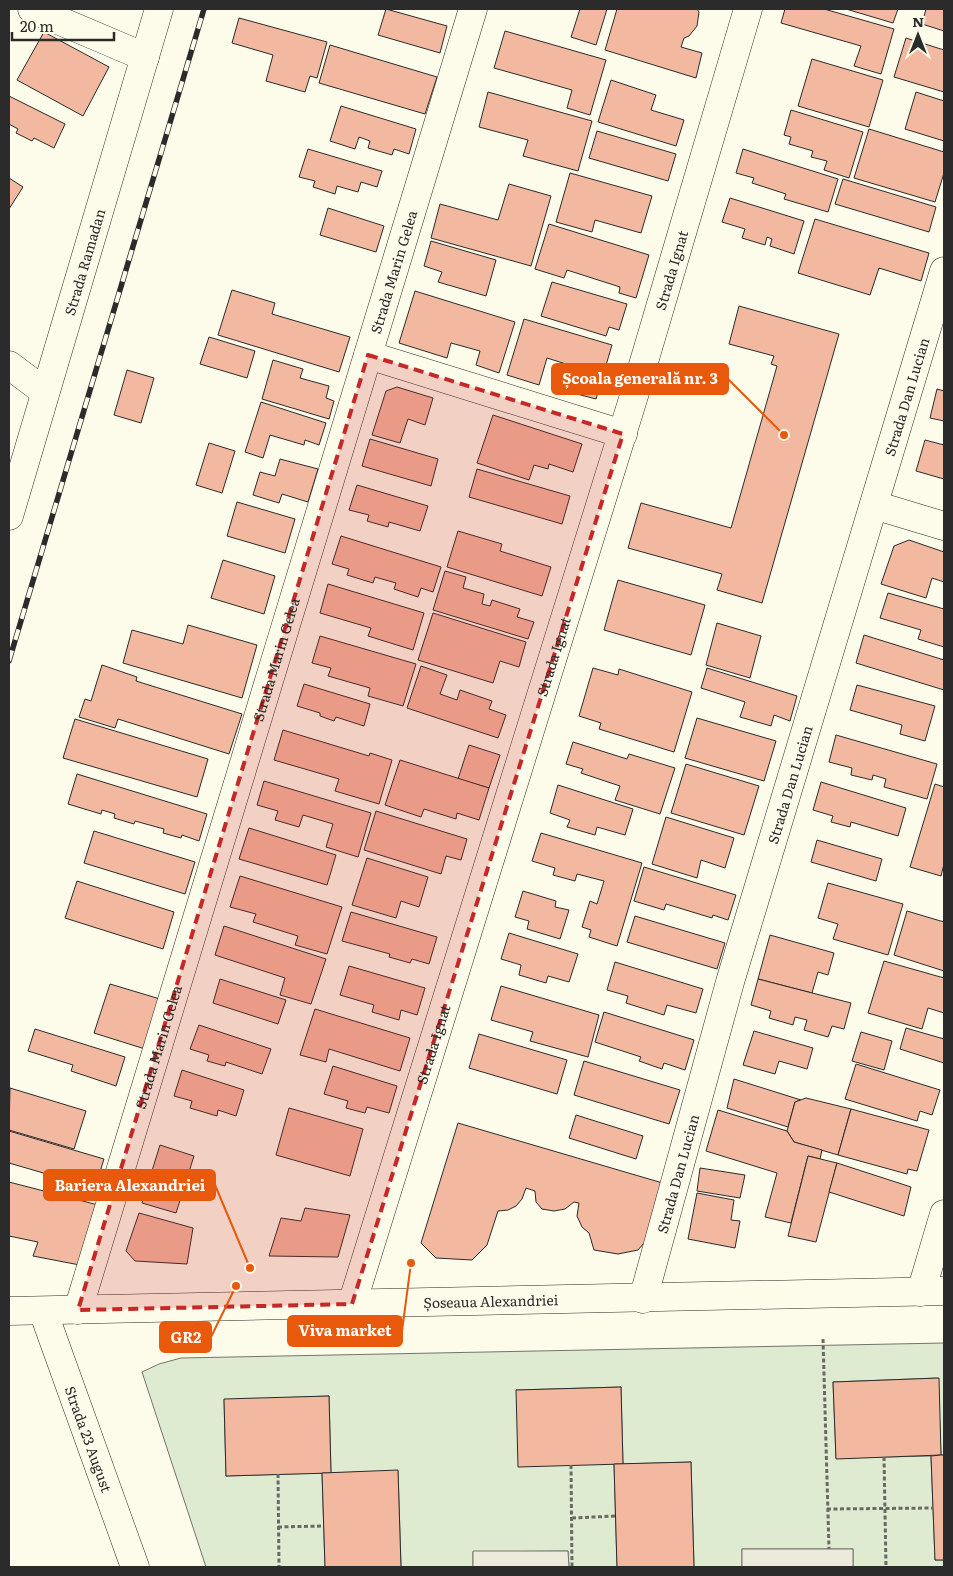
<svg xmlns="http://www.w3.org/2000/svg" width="953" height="1576" font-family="Literata,serif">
<rect width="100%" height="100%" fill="#fdfbea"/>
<polygon fill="#deebd1" stroke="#74746e" points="944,1343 944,1455 941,1455 938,1378 833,1382 836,1458 931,1456 935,1560 944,1560 944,1567 853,1567 853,1549 742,1549 742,1567 669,1567 694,1566 691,1462 623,1464 621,1387 516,1390 614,1464 617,1567 569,1567 568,1551 473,1552 473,1567 401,1567 398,1471 331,1473 329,1396 224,1400 226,1476 322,1473 325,1567 206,1567 142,1372 159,1364 181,1358"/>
<g fill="#eceadb" stroke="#74746e">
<rect x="742" y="1549" width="111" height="18"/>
<polygon points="473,1551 568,1551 569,1567 473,1567"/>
</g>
<g fill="#f2b8a0" stroke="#2b2b2b">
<polygon points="386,9 447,26 440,53 378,35"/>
<polygon points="580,9 607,9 596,45 571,37"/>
<polygon points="617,9 697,9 699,12 697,26 689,36 684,38 681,47 702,53 696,78 605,50"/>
<polygon points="785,9 824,9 894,29 881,74 854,66 861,46 781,23"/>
<polygon points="846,9 898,9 893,23"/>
<polygon points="926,9 944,9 944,31 922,24"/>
<polygon points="239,18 327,42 317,78 310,76 305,92 266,81 273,55 232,43"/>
<polygon points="505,31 606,60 590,115 567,108 572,90 494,68"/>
<polygon points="44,32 109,67 83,116 17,80"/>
<polygon points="906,38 944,50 944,92 894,77"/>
<polygon points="330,45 437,77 425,114 319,83"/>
<polygon points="812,59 883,80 869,127 798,106"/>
<polygon points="611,80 656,95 651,110 684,120 676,146 598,122"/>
<polygon points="488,92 592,121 578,171 523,156 528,140 479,127"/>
<polygon points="916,92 944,101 944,141 905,129"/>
<polygon points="9,96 65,124 54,148 34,138 32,141 16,133 18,129 9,124"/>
<polygon points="341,106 416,129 409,154 394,149 392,155 368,148 370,141 359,137 355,149 330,141"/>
<polygon points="791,110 863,132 849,178 824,170 827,161 811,157 813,151 789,144 791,137 784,135"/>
<polygon points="869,129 944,152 944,173 935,202 854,178"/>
<polygon points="597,131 676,154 668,181 589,158"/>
<polygon points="308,149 382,171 377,187 361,182 358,192 337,186 335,194 313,187 315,181 299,177"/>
<polygon points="743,149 838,179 828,212 784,199 786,194 752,183 754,178 736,173"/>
<polygon points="570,173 652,196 641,233 595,220 592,232 556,222"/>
<polygon points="9,178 23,187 9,209"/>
<polygon points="843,179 936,207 929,232 835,204"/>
<polygon points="509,184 551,196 531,266 431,238 440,204 498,220"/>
<polygon points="730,198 804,221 794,254 770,246 772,239 767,237 765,245 742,238 745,229 722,222"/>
<polygon points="328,208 384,226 376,252 320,235"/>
<polygon points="815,219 929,253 921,281 879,268 870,295 798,273"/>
<polygon points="549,224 649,255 636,298 619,293 620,287 567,270 564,278 535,269"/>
<polygon points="431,241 496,260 486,296 438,282 442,272 424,266"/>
<polygon points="552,282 627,304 619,330 609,327 606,336 541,316"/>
<polygon points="232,290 275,303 272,314 350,337 339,372 218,335"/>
<polygon points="415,291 515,322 499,373 476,365 480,351 451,343 447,358 399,343"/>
<polygon points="739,306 839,334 762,603 717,590 722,574 628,548 641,503 731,528 777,366 771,364 774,356 729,344"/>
<polygon points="524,319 612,345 596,399 558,389 566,364 547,358 539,385 507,375"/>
<polygon points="209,337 255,351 247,378 200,364"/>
<polygon points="273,360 303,369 300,378 329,386 326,398 334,401 329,419 262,399"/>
<polygon points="127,370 154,378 141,423 114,415"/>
<polygon points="397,387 433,398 425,425 408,419 400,443 372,435 386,391"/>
<polygon points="937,389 944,391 944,421 930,418"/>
<polygon points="261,402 326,423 319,445 305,440 304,445 270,435 263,458 245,452"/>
<polygon points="493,415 582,444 573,472 549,464 548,469 534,465 529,480 477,463"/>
<polygon points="370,439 438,459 431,486 362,466"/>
<polygon points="925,440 944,445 944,479 916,471"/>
<polygon points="209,443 235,451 222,493 196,485"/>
<polygon points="280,459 318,469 308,502 282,494 279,503 253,495 260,472 275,476"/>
<polygon points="477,469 570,496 562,524 469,497"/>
<polygon points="357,485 428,506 420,531 389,522 388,527 367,521 369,515 349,510"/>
<polygon points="237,502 295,519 285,553 227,536"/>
<polygon points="458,531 502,544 500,551 551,567 542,596 447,567"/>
<polygon points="341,536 441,567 433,592 421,588 418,597 394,589 396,583 375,577 373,583 347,575 349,569 332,564"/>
<polygon points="909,540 944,552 944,582 932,578 926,598 881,584 894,546"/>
<polygon points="223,560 275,576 264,614 211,598"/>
<polygon points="445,571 466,577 463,588 484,594 482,604 490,606 492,600 520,609 517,617 534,622 528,639 433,610"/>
<polygon points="618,580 705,605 691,655 604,630"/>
<polygon points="328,584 424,613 413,650 368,636 371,628 320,613"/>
<polygon points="888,593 944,609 944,647 918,639 921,630 880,618"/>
<polygon points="433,613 526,642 519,667 500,661 493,683 418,660"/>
<polygon points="717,623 761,636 750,678 706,665"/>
<polygon points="188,625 257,645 242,698 123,663 132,630 183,644"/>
<polygon points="864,635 944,660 944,690 856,663"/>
<polygon points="320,636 416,664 403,706 368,696 370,688 328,676 331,668 312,663"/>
<polygon points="102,665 137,677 136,681 242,714 229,754 118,719 115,728 79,717 85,699 91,701"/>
<polygon points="421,666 447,675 440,694 457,700 460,690 492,701 489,709 506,715 498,738 407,708"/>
<polygon points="593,668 618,675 619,669 692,692 674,752 599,729 601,723 579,716"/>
<polygon points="707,668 797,696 790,721 774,715 771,726 740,717 745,702 701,688"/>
<polygon points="304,684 370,704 364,726 336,717 334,721 320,716 320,713 297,706"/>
<polygon points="857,685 935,706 925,741 900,734 902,725 850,710"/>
<polygon points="697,718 776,741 764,781 685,758"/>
<polygon points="75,719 208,759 197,797 63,758"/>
<polygon points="283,730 369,756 370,753 392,760 379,804 335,791 339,779 274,760"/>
<polygon points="836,735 937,764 927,799 884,787 886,779 873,775 872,780 851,775 852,768 829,762"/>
<polygon points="573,742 627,759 629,754 675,768 660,814 615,800 620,786 581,773 583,769 566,764"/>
<polygon points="469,745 500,755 489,788 458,779"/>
<polygon points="400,760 489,788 479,820 457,813 456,819 424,809 421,817 385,805"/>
<polygon points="686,764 759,786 744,835 671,813"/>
<polygon points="77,774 207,814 199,841 182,835 181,838 163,833 164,829 135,821 134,824 114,818 115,814 102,810 101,814 68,804"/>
<polygon points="264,781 371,813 358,857 326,847 333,824 303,815 299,827 275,820 278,811 257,805"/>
<polygon points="821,782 906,808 898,836 851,822 850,827 831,822 833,816 813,810"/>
<polygon points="935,784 944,787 944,864 941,876 910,867"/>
<polygon points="558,785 633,809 625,835 597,827 595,835 567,827 570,820 550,813"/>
<polygon points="376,811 467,839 461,860 446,856 441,874 364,850"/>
<polygon points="666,817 734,838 725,868 701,860 697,878 652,864"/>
<polygon points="249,828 336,855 327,885 239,859"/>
<polygon points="94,831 195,862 185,894 84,863"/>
<polygon points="541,833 642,863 617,946 589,937 591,930 582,927 590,901 597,904 604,881 577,874 575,881 553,875 555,868 532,861"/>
<polygon points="817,840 882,859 876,881 811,862"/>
<polygon points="367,858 428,877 419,907 401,901 396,918 352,905"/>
<polygon points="644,867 736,895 728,920 713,915 712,918 666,904 664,910 634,901"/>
<polygon points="240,876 342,907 327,954 295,945 298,936 253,922 256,914 230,907"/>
<polygon points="77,881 174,912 163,949 65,918"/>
<polygon points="828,883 903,904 888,955 833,939 838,924 818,918"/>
<polygon points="523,891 556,901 555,907 569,910 560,939 527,929 529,921 515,917"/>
<polygon points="907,911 944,922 944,971 894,955"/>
<polygon points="351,912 437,937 429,964 412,959 410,963 389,957 390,954 342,941"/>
<polygon points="635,916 725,943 717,969 627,942"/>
<polygon points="224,926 326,959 311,1004 280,995 285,978 215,955"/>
<polygon points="509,933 578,954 569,982 548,976 546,983 519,975 521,965 501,959"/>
<polygon points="770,935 834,953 828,975 818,972 812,993 758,979"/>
<polygon points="884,961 944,978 944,1013 928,1008 922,1029 868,1013"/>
<polygon points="615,962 703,989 696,1013 667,1005 664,1015 626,1003 628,996 607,990"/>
<polygon points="349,966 425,988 417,1015 401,1010 399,1020 372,1012 374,1005 340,995"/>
<polygon points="220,979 286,1000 278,1024 213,1003"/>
<polygon points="758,979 851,1003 844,1029 832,1026 828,1037 804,1030 807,1020 795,1017 793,1025 769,1018 771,1011 751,1005"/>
<polygon points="110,984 160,999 145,1049 94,1033"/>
<polygon points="501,986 599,1015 588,1057 530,1041 533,1032 491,1020"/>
<polygon points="315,1009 410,1038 400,1071 329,1049 326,1062 300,1055"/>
<polygon points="604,1012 694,1040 685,1070 664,1063 662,1069 639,1061 641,1057 595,1042"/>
<polygon points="199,1025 271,1049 262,1074 226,1062 225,1066 207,1061 209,1055 190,1049"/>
<polygon points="906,1028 944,1039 944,1063 900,1049"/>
<polygon points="35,1029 125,1057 116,1086 71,1071 73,1065 28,1051"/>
<polygon points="754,1031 813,1048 807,1069 779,1061 775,1074 743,1065"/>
<polygon points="861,1032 892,1041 884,1070 852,1061"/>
<polygon points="479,1034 567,1060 557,1094 469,1068"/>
<polygon points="584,1061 680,1090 669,1124 574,1095"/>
<polygon points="856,1064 940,1090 932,1115 920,1111 917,1121 845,1099"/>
<polygon points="333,1066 397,1086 389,1113 367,1107 365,1113 346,1108 348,1101 324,1094"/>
<polygon points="182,1070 244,1090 236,1116 218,1110 217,1116 190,1108 192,1101 174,1096"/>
<polygon points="734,1079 801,1100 795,1102 788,1127 727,1108"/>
<polygon points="10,1088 86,1111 74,1149 9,1130"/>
<polygon points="806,1098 851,1109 838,1155 794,1142 787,1131 795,1102"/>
<polygon points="289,1108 363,1129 350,1176 276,1155"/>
<polygon points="851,1109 929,1130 917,1171 908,1169 907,1174 838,1155"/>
<polygon points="718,1110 787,1131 794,1142 822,1150 820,1159 808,1156 791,1223 765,1217 777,1173 706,1151"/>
<polygon points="576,1115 643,1136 636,1159 569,1138"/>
<polygon points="458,1123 666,1184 650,1236 638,1250 618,1254 594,1250 589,1233 582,1227 577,1216 579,1203 574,1202 565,1209 554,1211 542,1209 536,1202 535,1191 526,1188 522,1199 516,1206 508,1210 498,1211 487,1245 472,1260 436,1258 421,1243"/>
<polygon points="9,1131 104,1159 95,1188 9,1163"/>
<polygon points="160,1145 194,1156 176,1213 142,1203"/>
<polygon points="808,1156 837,1163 816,1242 788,1236"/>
<polygon points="837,1163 911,1187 904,1216 829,1192"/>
<polygon points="700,1168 745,1175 740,1198 697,1191"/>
<polygon points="9,1182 102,1206 85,1266 33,1256 38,1242 9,1236"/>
<polygon points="697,1193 734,1200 731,1220 740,1221 735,1248 688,1239"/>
<polygon points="305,1208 350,1215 338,1257 269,1256 281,1218 301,1221"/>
<polygon points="139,1213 193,1228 187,1264 135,1261 126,1251"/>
<polygon points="939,1378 941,1455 836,1459 833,1382"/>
<polygon points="621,1387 623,1464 518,1467 516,1390"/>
<polygon points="329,1396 331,1473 226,1476 224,1399"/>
<polygon points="941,1455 944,1455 944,1560 935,1560 931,1456"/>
<polygon points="691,1462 694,1567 617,1567 614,1464"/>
<polygon points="398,1470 401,1567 325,1567 322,1473"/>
</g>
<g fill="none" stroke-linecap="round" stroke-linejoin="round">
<defs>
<g id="minor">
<polyline points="32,9 145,57"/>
<polyline points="368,355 623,434"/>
<polyline points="9,365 45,392"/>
<polyline points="874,505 944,526"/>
<polyline points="921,1292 944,1214"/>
<path id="s1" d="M643,1299L730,982L944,271"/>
<path id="s2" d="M352,1304L633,399L748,9"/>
<path id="s3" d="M78,1310L473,9"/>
</g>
<g id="tertiary">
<path id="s4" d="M9,516L159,9"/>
<path id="s5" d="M43,1311L135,1567"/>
</g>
<g id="secondary">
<path id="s6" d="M9,1311L944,1291"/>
</g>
</defs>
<use href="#minor" stroke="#2b2b2b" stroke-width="29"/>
<use href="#tertiary" stroke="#2b2b2b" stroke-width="29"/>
<use href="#secondary" stroke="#2b2b2b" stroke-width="29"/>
<g stroke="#6a6964" stroke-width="3" stroke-dasharray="4 2.5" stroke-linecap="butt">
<polyline points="823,1339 829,1549"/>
<polyline points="884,1457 886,1567"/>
<polyline points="571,1465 572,1567"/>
<polyline points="278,1474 279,1567"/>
<polyline points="827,1509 933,1508"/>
<polyline points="572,1518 616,1516"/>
<polyline points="278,1527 323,1526"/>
</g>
<use href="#minor" stroke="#fdfbea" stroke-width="28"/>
<use href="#tertiary" stroke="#fdfbea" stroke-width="28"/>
<use href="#secondary" stroke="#fdfbea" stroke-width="28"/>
<defs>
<polyline id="rail" points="9,661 204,9"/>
</defs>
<use href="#rail" stroke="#2b2b2b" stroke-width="5.5"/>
<use href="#rail" stroke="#fdfbea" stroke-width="4" stroke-dasharray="11" stroke-linecap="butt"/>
</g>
<path fill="#c62828" fill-opacity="0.2" stroke="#c62828" stroke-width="4" stroke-dasharray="10 6" stroke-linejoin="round" d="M368,355L623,434L352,1304L78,1310Z"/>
<g text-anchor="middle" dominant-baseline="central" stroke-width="4" stroke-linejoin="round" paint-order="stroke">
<g font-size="14" fill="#2b2b2b" stroke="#fdfbea">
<text stroke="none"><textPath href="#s4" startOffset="265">Strada Ramadan</textPath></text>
<text stroke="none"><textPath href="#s2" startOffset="1082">Strada Ignat</textPath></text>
<text stroke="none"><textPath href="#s3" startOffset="1085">Strada Marin Gelea</textPath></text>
<text stroke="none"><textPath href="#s1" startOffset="940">Strada Dan Lucian</textPath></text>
<text stroke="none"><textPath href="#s2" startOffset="678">Strada Ignat</textPath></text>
<text stroke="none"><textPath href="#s3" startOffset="680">Strada Marin Gelea</textPath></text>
<text stroke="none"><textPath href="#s1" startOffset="535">Strada Dan Lucian</textPath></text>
<text stroke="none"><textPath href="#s2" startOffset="272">Strada Ignat</textPath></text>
<text stroke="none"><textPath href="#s3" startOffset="275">Strada Marin Gelea</textPath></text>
<text stroke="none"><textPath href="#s1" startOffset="130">Strada Dan Lucian</textPath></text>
<text stroke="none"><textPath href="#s6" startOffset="482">Șoseaua Alexandriei</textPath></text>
<text stroke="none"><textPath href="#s5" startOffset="136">Strada 23 August</textPath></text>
</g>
</g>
<path fill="none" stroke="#e8590c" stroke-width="2" d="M784 435L728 379M250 1268L215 1185M411 1263L402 1331M236 1286L211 1337"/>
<g fill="#e8590c" stroke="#fdfbea" stroke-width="2">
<circle cx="784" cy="435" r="5"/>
<circle cx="250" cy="1268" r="5"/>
<circle cx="411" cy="1263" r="5"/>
<circle cx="236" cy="1286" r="5"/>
</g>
<g fill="#e8590c" stroke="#e8590c" stroke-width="2">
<rect x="552" y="364" width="176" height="30" rx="5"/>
<rect x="44" y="1170" width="171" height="30" rx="5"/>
<rect x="288" y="1316" width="114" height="30" rx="5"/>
<rect x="160" y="1322" width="51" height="30" rx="5"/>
</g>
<g font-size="15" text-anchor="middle" font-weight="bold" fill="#fff">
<text x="640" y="384">Școala generală nr. 3</text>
<text x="130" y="1191">Bariera Alexandriei</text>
<text x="345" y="1336">Viva market</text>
<text x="186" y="1343">GR2</text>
</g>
<rect width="953" height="1576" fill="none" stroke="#2b2b2b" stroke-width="20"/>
<g transform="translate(918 35)" stroke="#fdfbea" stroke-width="4" paint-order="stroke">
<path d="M0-4L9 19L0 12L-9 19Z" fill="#2b2b2b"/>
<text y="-8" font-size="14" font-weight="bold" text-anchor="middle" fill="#2b2b2b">N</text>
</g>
<path d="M12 32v8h102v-8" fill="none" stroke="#2b2b2b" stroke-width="2.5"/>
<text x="20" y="32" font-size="15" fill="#2b2b2b" stroke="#fdfbea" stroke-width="4" paint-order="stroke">20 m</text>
</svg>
